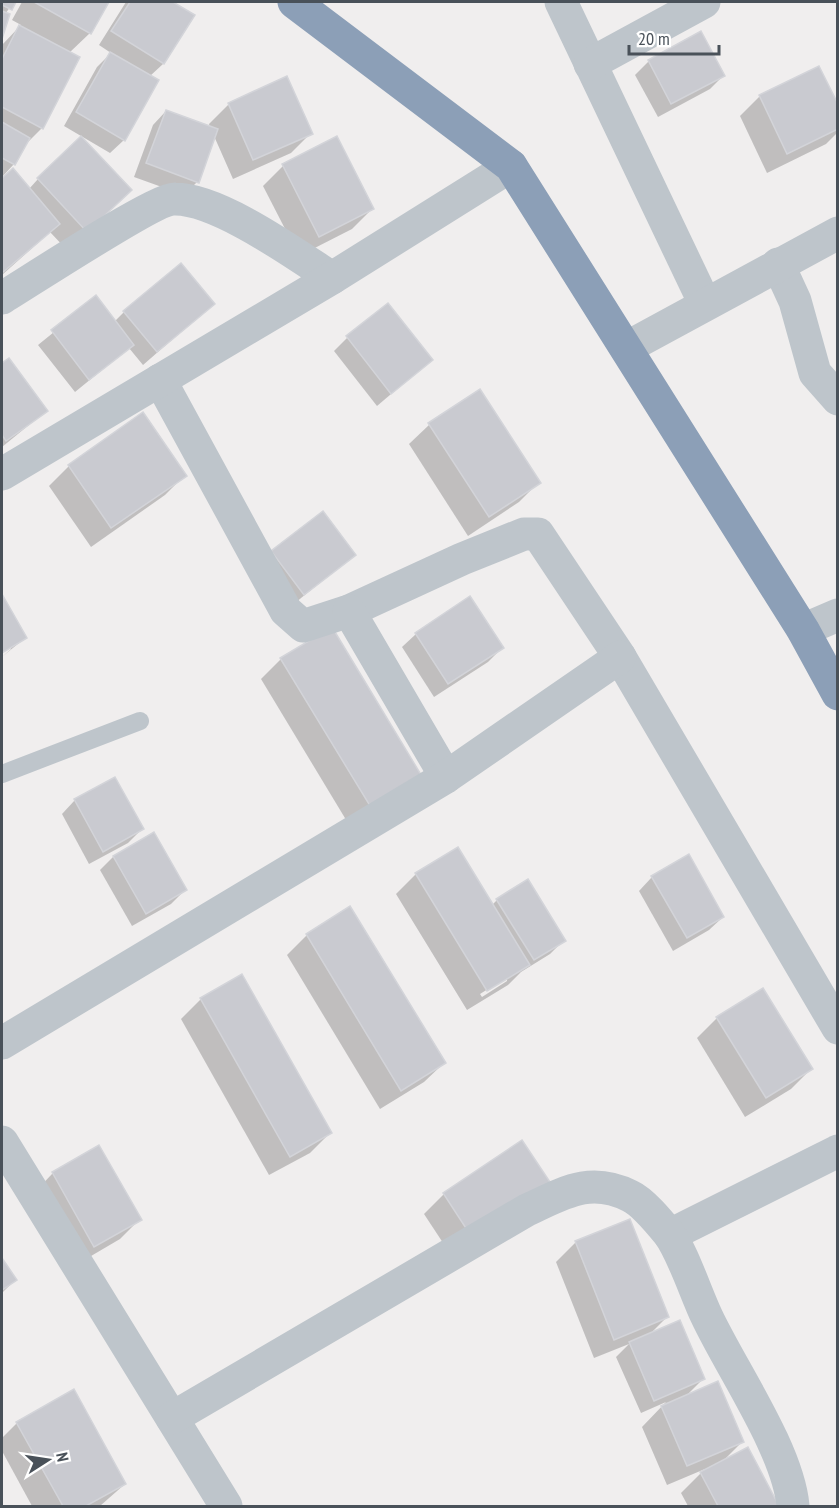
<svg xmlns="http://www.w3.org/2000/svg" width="839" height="1508" font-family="'PT Sans Narrow',sans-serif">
<rect width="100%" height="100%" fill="#f0eeee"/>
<g fill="#0003" fill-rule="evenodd">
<polygon points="2,2 14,2 5,14 8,15 2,35"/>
<polygon points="22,2 107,2 90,33 69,53 42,128 24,146 14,164 2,177 29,189 38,179 130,190 67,250 50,232 2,275 2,45 21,25 12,20"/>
<polygon points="126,2 171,2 193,16 163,64 150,76 124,140 110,153 64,126 97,67 111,53 99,45"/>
<polygon points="649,61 723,76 710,89 658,117 635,75"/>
<polygon points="760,96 838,107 838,132 826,144 767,173 740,116"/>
<polygon points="229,104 311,133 291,153 233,179 214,136 197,182 184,195 134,177 153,125 166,111 210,128 209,124"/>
<polygon points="336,138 372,209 352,229 299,256 263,186 283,166"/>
<polygon points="96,298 114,322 124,312 213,304 143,365 129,348 75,392 38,345"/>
<polygon points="347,338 431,360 377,406 334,351"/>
<polygon points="8,360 46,411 2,447 2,365"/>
<polygon points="429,425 539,482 519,502 468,536 409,444"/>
<polygon points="69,466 185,475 165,495 91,547 49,486"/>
<polygon points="272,552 354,555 290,607"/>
<polygon points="2,597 25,638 2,657 11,649 11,645 2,651"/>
<polygon points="416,634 502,648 488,662 434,697 402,647"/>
<polygon points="281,659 405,802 354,833 261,679"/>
<polygon points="75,800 142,829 128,843 89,864 62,814"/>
<polygon points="113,857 185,890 171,904 132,926 100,870"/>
<path d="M416,874L492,905L497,900L564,940L550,954L521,972L508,985L467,1010L396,894ZM507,977V981L482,997L480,994Z"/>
<polygon points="652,877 723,917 709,930 673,951 639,891"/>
<polygon points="350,909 444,1063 424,1082 380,1109 287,955 307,935"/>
<polygon points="762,990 811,1069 791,1089 745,1117 697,1038 717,1018"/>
<polygon points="201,999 330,1133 310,1153 269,1175 181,1019"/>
<polygon points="522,1142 451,1255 424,1214 444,1194"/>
<polygon points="99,1147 140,1219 120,1239 74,1266 33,1194 52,1174"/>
<polygon points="576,1242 667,1317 649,1335 703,1379 685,1397 742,1442 723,1461 777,1506 688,1506 681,1493 705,1469 667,1485 642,1427 666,1402 641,1413 616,1357 629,1344 594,1358 556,1262"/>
<polygon points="2,1260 15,1280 2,1293"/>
<polygon points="17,1423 125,1484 100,1506 32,1506 2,1451 2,1438"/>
</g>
<g fill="#c9cad0" stroke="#d3d4d9" stroke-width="1.5">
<polygon points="2,2 16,2 12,10 2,5"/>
<polygon points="34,2 109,2 91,34"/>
<polygon points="130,2 173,2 195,15 164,64 111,31"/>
<polygon points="2,11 10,14 2,39"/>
<polygon points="19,25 80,57 43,129 2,107 2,59"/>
<polygon points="701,31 725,76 671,104 648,60"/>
<polygon points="110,52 159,80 125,141 76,112"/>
<polygon points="819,66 838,104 838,129 787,154 759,95"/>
<polygon points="287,76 313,134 253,160 228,103"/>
<polygon points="166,110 218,129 199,183 146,163"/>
<polygon points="2,122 30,138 15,165 2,158"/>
<polygon points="81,136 132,190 87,232 37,178"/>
<polygon points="337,136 374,209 319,237 282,164"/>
<polygon points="13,168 60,224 2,273 2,178"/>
<polygon points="181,263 215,304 157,352 123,311"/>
<polygon points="96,295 134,345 89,380 51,330"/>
<polygon points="388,303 433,360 391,394 346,336"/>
<polygon points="9,358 48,411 6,441 2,435 2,363"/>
<polygon points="480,389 541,483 489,517 428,423"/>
<polygon points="143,412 187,476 111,528 68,465"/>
<polygon points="323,511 356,555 304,595 271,551"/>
<polygon points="2,594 27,638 2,653"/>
<polygon points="470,596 504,648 448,684 415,633"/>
<polygon points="332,627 426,783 375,814 280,658"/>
<polygon points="115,777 144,829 103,852 74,799"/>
<polygon points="154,832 187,890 146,914 113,856"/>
<polygon points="458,847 530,965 487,991 415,873"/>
<polygon points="689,854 724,917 687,938 651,876"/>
<polygon points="528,879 566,941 534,960 496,899"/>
<polygon points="350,906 446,1063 401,1091 306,934"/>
<polygon points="242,974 332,1133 290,1157 200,998"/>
<polygon points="763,988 813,1069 766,1098 716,1017"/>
<polygon points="522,1140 550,1182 471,1236 443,1193"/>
<polygon points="99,1145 142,1220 94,1247 52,1172"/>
<polygon points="630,1219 669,1317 614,1340 575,1241"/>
<polygon points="2,1258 17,1280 2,1290"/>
<polygon points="680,1320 705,1379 654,1401 629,1342"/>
<polygon points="718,1381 744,1442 687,1466 661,1406"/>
<polygon points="74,1389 126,1484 86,1506 63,1506 16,1422"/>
<polygon points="748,1447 779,1506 718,1506 700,1472"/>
</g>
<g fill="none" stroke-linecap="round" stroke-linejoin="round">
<polyline stroke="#bec5cb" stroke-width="18" points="2,774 140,721"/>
<g stroke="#bec5cb" stroke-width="33">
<polyline points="561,2 705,304"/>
<polyline points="590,64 704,2"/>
<polyline points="778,264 795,301 815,373 838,399"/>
<path d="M2,298C27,283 156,198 175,199C219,199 295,254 332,278"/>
<polyline points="626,348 838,233"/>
<polyline points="160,380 286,611 303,626 349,611 462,559 524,534 538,534 620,657 838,1028"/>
<polyline points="2,474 332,278 511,166"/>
<polyline points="349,611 446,777"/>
<polyline points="803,630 838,615"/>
<polyline points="2,1043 446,777 620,657"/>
<polyline points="2,1142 226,1506"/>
<polyline points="670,1235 838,1151"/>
<path d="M172,1418L527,1210C564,1193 590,1176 630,1196C643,1202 660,1223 669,1234C683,1253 696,1294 707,1317C732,1370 788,1450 793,1506"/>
</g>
<polyline stroke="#8c9fb7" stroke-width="33" points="294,2 511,166 803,630 838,694"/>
</g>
<rect width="839" height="1508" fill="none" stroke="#495159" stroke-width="6"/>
<g transform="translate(48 1460) rotate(78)" stroke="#ffffff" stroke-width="4.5" paint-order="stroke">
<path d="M0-4.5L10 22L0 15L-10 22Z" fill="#495159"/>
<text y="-9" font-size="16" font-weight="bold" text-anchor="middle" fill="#495159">N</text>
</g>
<path d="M629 45v9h90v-9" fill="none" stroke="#495159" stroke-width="3"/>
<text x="638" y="45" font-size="18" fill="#495159" stroke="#ffffff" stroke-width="4.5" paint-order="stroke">20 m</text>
</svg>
